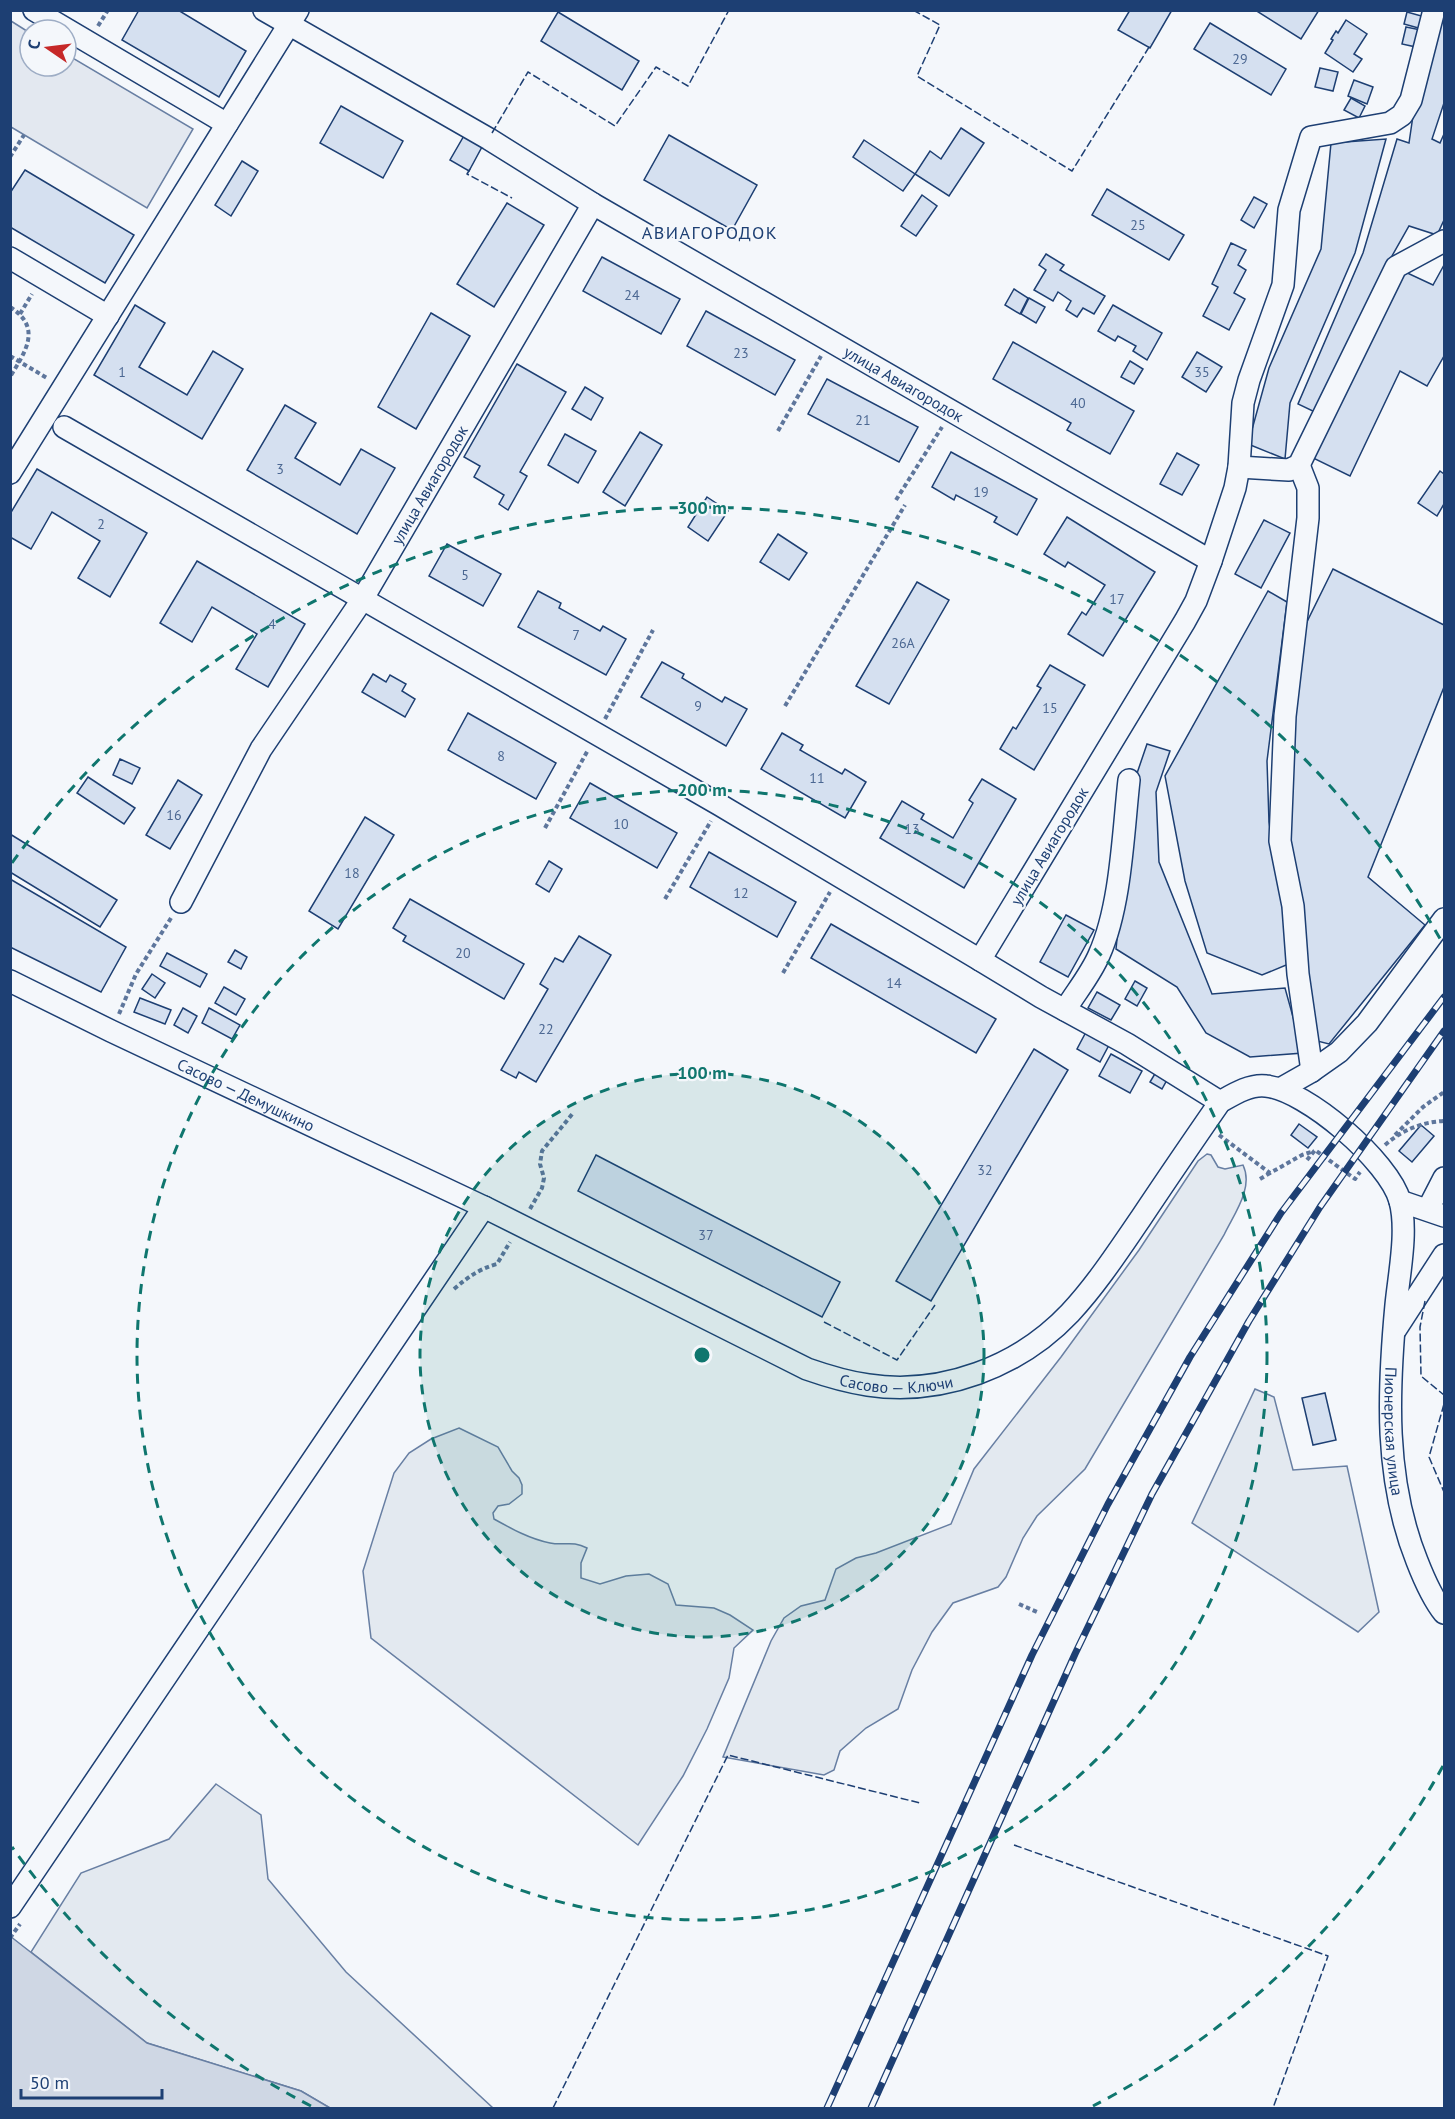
<svg xmlns="http://www.w3.org/2000/svg" width="1455" height="2119" font-family="'PT Sans',sans-serif">
<rect width="100%" height="100%" fill="#f4f7fb"/>
<g fill="#e3e9f0" stroke="#687fa3" stroke-width="1.5">
<path d="M1207,1154L1211,1155L1218,1167L1225,1169L1243,1165C1254,1188 1234,1214 1224,1235L1085,1469L1037,1516L1023,1538L1006,1577L998,1587L953,1603L932,1632L912,1670L898,1709L866,1728L840,1751L834,1770L824,1775L723,1757L771,1641L784,1618L801,1606L825,1600L836,1569L856,1558L876,1553L951,1524L974,1469L1061,1357L1139,1250L1198,1161Z"/>
<polygon points="1255,1389 1274,1397 1293,1470 1347,1466 1379,1612 1358,1632 1192,1523"/>
<path d="M459,1428L498,1447L512,1471L519,1478L522,1485V1494L509,1504L498,1506L493,1513L494,1519C512,1529 530,1539 550,1543C565,1546 572,1540 587,1548L581,1563V1578L600,1584L626,1576L649,1574L668,1584L676,1605L714,1608L730,1615L753,1630L734,1648L729,1678L707,1729L683,1776L638,1845L371,1638L363,1571L394,1473L409,1453L431,1439Z"/>
<polygon points="216,1784 261,1815 268,1879 346,1972 493,2108 330,2108 301,2091 147,2043 31,1952 81,1873 169,1839"/>
</g>
<polygon fill="#e3e8f0" stroke="#687fa3" stroke-width="1.5" points="11,21 30,33 30,66 66,66 66,54 193,129 147,208 11,127"/>
<polygon fill="#cfd7e4" stroke="#687fa3" stroke-width="1.5" points="10,1936 147,2043 301,2091 330,2108 11,2108"/>
<g fill="#d5e0f0" stroke="#1d3f73" stroke-width="1.5">
<polygon points="139,10 178,10 246,51 219,97 122,40"/>
<polygon points="1130,10 1172,10 1150,48 1118,30"/>
<polygon points="1255,10 1319,10 1301,39"/>
<polygon points="1437,10 1444,10 1444,103 1432,139 1440,143 1444,134 1444,220 1437,235 1409,226 1388,263 1319,414 1298,404 1363,253 1397,139 1409,143 1421,61"/>
<polygon points="558,12 639,61 622,90 541,41"/>
<polygon points="1407,12 1425,17 1422,29 1404,24"/>
<polygon points="1346,20 1367,34 1354,54 1362,59 1353,72 1325,53 1333,40 1331,39 1336,31 1338,33"/>
<polygon points="1210,23 1286,69 1271,95 1194,49"/>
<polygon points="1406,27 1421,30 1416,47 1402,44"/>
<polygon points="1320,68 1338,72 1333,91 1315,87"/>
<polygon points="1354,80 1373,87 1367,104 1348,96"/>
<polygon points="1351,98 1365,106 1359,118 1344,110"/>
<polygon points="341,106 403,141 383,178 320,143"/>
<polygon points="961,128 984,143 949,196 915,174 930,151 941,159"/>
<polygon points="465,134 483,145 469,171 450,160"/>
<polygon points="669,135 757,185 732,230 644,180"/>
<polygon points="1386,139 1355,253 1290,403 1285,459 1248,444 1269,368 1321,249 1331,143"/>
<polygon points="864,140 915,174 903,191 853,157"/>
<polygon points="242,161 258,171 231,216 215,205"/>
<polygon points="25,170 134,235 105,283 10,227 10,193"/>
<polygon points="1107,189 1184,235 1169,260 1092,215"/>
<polygon points="922,195 937,206 916,236 901,226"/>
<polygon points="1254,197 1267,204 1254,228 1241,220"/>
<polygon points="507,203 544,225 494,307 457,284"/>
<polygon points="1231,243 1246,250 1238,265 1246,270 1234,293 1245,299 1229,330 1203,316 1218,287 1212,284"/>
<polygon points="1046,254 1064,265 1060,270 1105,296 1094,314 1083,308 1077,317 1066,310 1071,301 1058,292 1053,301 1034,290 1046,270 1039,265"/>
<polygon points="602,257 680,299 661,334 583,291"/>
<polygon points="1444,265 1444,356 1427,386 1400,371 1350,476 1311,457 1401,270 1433,285"/>
<polygon points="1014,289 1028,298 1020,314 1005,305"/>
<polygon points="1029,298 1045,307 1036,323 1021,314"/>
<polygon points="135,305 165,323 139,367 187,395 213,351 243,369 202,439 94,375"/>
<polygon points="1113,305 1162,333 1147,360 1133,351 1136,346 1118,336 1115,341 1098,331"/>
<polygon points="706,311 795,360 775,395 687,346"/>
<polygon points="431,313 470,336 416,429 378,407"/>
<polygon points="1013,342 1134,411 1110,454 1067,430 1071,423 993,379"/>
<polygon points="1197,352 1222,367 1206,392 1182,377"/>
<polygon points="1130,361 1143,369 1134,384 1121,377"/>
<polygon points="517,364 566,392 520,472 527,476 508,510 499,504 504,495 474,477 480,466 464,457"/>
<polygon points="827,379 918,427 899,462 808,414"/>
<polygon points="585,387 603,398 591,420 572,409"/>
<polygon points="285,405 316,423 295,458 340,485 361,449 395,468 357,534 247,470"/>
<polygon points="640,432 662,445 625,506 603,492"/>
<polygon points="565,434 596,451 578,483 548,465"/>
<polygon points="951,452 1037,499 1017,535 994,522 997,517 956,495 954,500 932,487"/>
<polygon points="1177,453 1199,465 1182,495 1160,484"/>
<polygon points="37,469 147,533 110,597 78,578 100,541 52,512 31,549 10,537 10,514"/>
<polygon points="1440,471 1444,474 1444,504 1437,516 1418,503"/>
<polygon points="707,497 728,511 708,541 688,527"/>
<polygon points="1067,517 1155,572 1103,656 1068,634 1082,612 1086,615 1105,585 1068,562 1065,567 1044,554"/>
<polygon points="1264,520 1290,533 1261,588 1235,574"/>
<polygon points="778,534 807,553 789,580 760,562"/>
<polygon points="447,544 501,574 483,606 429,576"/>
<polygon points="197,561 305,624 268,687 236,669 257,634 212,607 192,642 160,623"/>
<polygon points="1333,569 1444,625 1444,687 1368,877 1425,925 1329,1044 1317,1041 1288,847 1299,638"/>
<polygon points="917,582 949,600 889,704 856,686"/>
<polygon points="538,591 561,603 559,608 600,631 603,626 626,639 606,675 518,627"/>
<polygon points="1268,591 1287,602 1267,761 1269,822 1291,963 1262,975 1207,953 1185,881 1165,776"/>
<polygon points="662,662 684,674 682,678 722,702 725,697 747,709 726,746 641,697"/>
<polygon points="1050,665 1085,685 1034,770 1000,749 1013,727 1016,729 1041,688 1037,686"/>
<polygon points="373,674 386,682 390,675 406,684 402,691 415,699 405,717 362,692"/>
<polygon points="468,713 556,763 536,799 448,750"/>
<polygon points="782,733 803,745 800,750 842,774 845,769 866,782 845,818 761,769"/>
<polygon points="1147,744 1170,751 1156,792 1159,862 1212,994 1285,988 1303,1053 1250,1057 1206,1033 1177,987 1116,949 1132,788"/>
<polygon points="120,759 140,768 132,784 113,775"/>
<polygon points="88,777 135,808 124,824 77,793"/>
<polygon points="982,779 1016,799 964,888 880,838 902,801 924,814 921,819 953,838 973,803 969,800"/>
<polygon points="178,780 202,795 170,849 146,835"/>
<polygon points="590,783 677,833 657,868 570,818"/>
<polygon points="365,817 394,835 338,929 309,911"/>
<polygon points="10,834 117,900 100,927 10,872"/>
<polygon points="709,852 796,902 777,937 690,887"/>
<polygon points="549,861 562,869 549,892 536,884"/>
<polygon points="10,879 126,947 101,992 10,947"/>
<polygon points="410,899 524,964 504,999 403,941 406,936 393,928"/>
<polygon points="1066,915 1094,930 1068,977 1040,962"/>
<polygon points="831,924 996,1019 976,1053 811,958"/>
<polygon points="579,936 611,955 536,1082 519,1072 516,1078 501,1070 548,989 540,984 555,958 563,962"/>
<polygon points="235,950 247,957 241,969 228,962"/>
<polygon points="167,953 207,974 200,987 160,966"/>
<polygon points="152,974 165,983 155,998 142,989"/>
<polygon points="1135,981 1147,988 1137,1006 1125,999"/>
<polygon points="224,987 245,999 236,1015 215,1003"/>
<polygon points="1097,992 1120,1005 1111,1020 1088,1008"/>
<polygon points="140,998 171,1010 165,1024 134,1012"/>
<polygon points="183,1008 197,1016 188,1033 174,1025"/>
<polygon points="209,1008 240,1025 232,1039 202,1023"/>
<polygon points="1086,1032 1109,1045 1100,1062 1077,1049"/>
<polygon points="1034,1049 1068,1070 931,1301 896,1281"/>
<polygon points="1111,1054 1142,1071 1130,1093 1099,1076"/>
<polygon points="1156,1072 1168,1078 1162,1089 1150,1082"/>
<polygon points="1299,1124 1317,1137 1308,1148 1291,1135"/>
<polygon points="1421,1125 1434,1136 1412,1162 1399,1151"/>
<polygon points="596,1155 840,1282 822,1317 578,1191"/>
<polygon points="1325,1393 1336,1440 1313,1445 1302,1398"/>
</g>
<g fill="none" stroke-linecap="round" stroke-linejoin="round">
<defs>
<g id="minor">
<polyline points="34,10 227,124"/>
<path id="s1" d="M264,10L489,139L593,204L1211,561L1196,601L1185,621L980,960L1041,997L1127,1044L1220,1102"/>
<polyline points="10,258 108,316"/>
<polyline points="64,427 720,805 980,960"/>
<polyline points="1299,465 1308,488 1308,518 1285,716 1280,841 1293,906 1298,974 1312,1071"/>
<polyline points="1239,467 1289,470 1299,465 1396,267 1444,241"/>
<polyline points="10,473 298,10"/>
<polyline points="1211,561 1235,488 1239,467 1243,403 1249,380 1283,285 1289,210 1311,137 1390,123 1402,115 1411,100 1434,10"/>
<path id="s2" d="M181,902L261,749L362,600L593,204"/>
<path id="s3" d="M10,981L111,1031L484,1207L807,1369C827,1376 847,1382 868,1385C942,1396 1019,1367 1070,1313C1097,1284 1119,1250 1141,1218C1167,1179 1193,1141 1220,1102C1234,1094 1250,1084 1266,1086C1306,1090 1389,1161 1400,1201C1408,1231 1399,1274 1396,1305C1388,1391 1384,1479 1417,1561C1424,1579 1432,1598 1444,1613"/>
<path d="M1065,1010C1076,992 1091,974 1099,955C1121,906 1123,834 1129,780"/>
<polyline points="1282,1088 1312,1071 1339,1052 1367,1023 1444,919"/>
<polyline points="1400,1201 1444,1216"/>
<polyline points="1428,1209 1444,1178"/>
<polyline points="1396,1329 1444,1255"/>
<polyline points="10,1907 484,1207"/>
</g>
</defs>
<use href="#minor" stroke="#1d3f73" stroke-width="24"/>
<g stroke="#5e769c" stroke-width="4" stroke-dasharray="4.5 3" stroke-linecap="butt">
<polyline points="98,26 108,10"/>
<polyline points="10,157 24,135"/>
<path d="M10,307C43,328 25,352 10,377"/>
<polyline points="20,314 32,294"/>
<polyline points="10,356 47,378"/>
<polyline points="778,431 821,356"/>
<polyline points="896,500 942,427"/>
<polyline points="785,706 905,505"/>
<polyline points="605,719 653,630"/>
<polyline points="545,828 588,750"/>
<polyline points="665,899 711,821"/>
<polyline points="783,973 830,892"/>
<polyline points="119,1014 136,974 171,918"/>
<polyline points="1219,1135 1270,1173 1302,1155 1314,1151"/>
<polyline points="1395,1135 1423,1107 1444,1092"/>
<path d="M1385,1145C1402,1130 1422,1122 1444,1121"/>
<polyline points="1307,1160 1315,1150 1355,1179 1360,1172"/>
<polyline points="1260,1179 1270,1173"/>
<polyline points="530,1209 542,1188 544,1178 540,1164 542,1151 574,1112"/>
<path d="M454,1289C468,1277 479,1269 497,1264L510,1242"/>
<polyline points="1019,1604 1037,1612"/>
<polyline points="10,1938 20,1924"/>
</g>
<use href="#minor" stroke="#f4f7fb" stroke-width="21"/>
<defs>
<g id="rail">
<polyline points="827,2108 1032,1655 1108,1504 1190,1357 1281,1213 1444,997"/>
<polyline points="871,2108 1075,1654 1152,1494 1249,1321 1320,1207 1444,1031"/>
</g>
</defs>
<use href="#rail" stroke="#1d3f73" stroke-width="7"/>
<use href="#rail" stroke="#f4f7fb" stroke-width="4.5" stroke-dasharray="14" stroke-linecap="butt"/>
<g stroke="#1d3f73" stroke-width="1.5" stroke-dasharray="8 3" stroke-linecap="butt">
<polyline points="913,10 940,25 917,76 1072,171 1151,44"/>
<polyline points="492,133 528,72 615,126 656,67 688,86 729,10"/>
<polyline points="470,169 467,174 512,198"/>
<polyline points="1425,1301 1420,1327 1421,1376 1444,1395"/>
<polyline points="824,1322 897,1360 935,1305"/>
<polyline points="1444,1404 1429,1457 1444,1492"/>
<polyline points="1014,1845 1328,1956 1273,2108"/>
<polyline points="553,2108 728,1755 920,1803"/>
</g>
</g>
<circle cx="702" cy="1355" r="282" fill="#0f766e" fill-opacity=".12"/>
<g fill="none" stroke="#0f766e" stroke-width="3" stroke-dasharray="10 8">
<circle cx="702" cy="1355" r="282"/>
<circle cx="702" cy="1355" r="565"/>
<path d="M1443 1766A847 847 0 0 1 1093 2106M311 2106A847 847 0 0 1 12 1847M12 863A847 847 0 0 1 1443 944"/>
</g>
<g text-anchor="middle" dominant-baseline="central" stroke-width="4.5" stroke-linejoin="round" paint-order="stroke">
<g font-size="14" fill="#4b6792">
<text x="1240" y="59">29</text>
<text x="1138" y="225">25</text>
<text x="632" y="295">24</text>
<text x="741" y="353">23</text>
<text x="122" y="372">1</text>
<text x="1202" y="372">35</text>
<text x="1078" y="403">40</text>
<text x="863" y="420">21</text>
<text x="280" y="469">3</text>
<text x="981" y="492">19</text>
<text x="101" y="524">2</text>
<text x="465" y="575">5</text>
<text x="1117" y="599">17</text>
<text x="272" y="624">4</text>
<text x="576" y="635">7</text>
<text x="903" y="643">26А</text>
<text x="698" y="706">9</text>
<text x="1050" y="708">15</text>
<text x="501" y="756">8</text>
<text x="817" y="778">11</text>
<text x="174" y="815">16</text>
<text x="621" y="824">10</text>
<text x="912" y="829">13</text>
<text x="352" y="873">18</text>
<text x="741" y="893">12</text>
<text x="463" y="953">20</text>
<text x="894" y="983">14</text>
<text x="546" y="1029">22</text>
<text x="985" y="1170">32</text>
<text x="706" y="1235">37</text>
</g>
<g font-size="16" fill="#1d3f73" stroke="#f4f7fb">
<text stroke="none"><textPath href="#s1" startOffset="741">улица Авиагородок</textPath></text>
<text stroke="none"><textPath href="#s2" startOffset="486">улица Авиагородок</textPath></text>
<text transform="translate(1049 846) rotate(-59)">улица Авиагородок</text>
<text stroke="none"><textPath href="#s3" startOffset="262">Сасово — Демушкино</textPath></text>
<text stroke="none"><textPath href="#s3" startOffset="978">Сасово — Ключи</textPath></text>
<text stroke="none"><textPath href="#s3" startOffset="1894">Пионерская улица</textPath></text>
</g>
<g font-size="18" letter-spacing="1.5" fill="#1d3f73" stroke="#f4f7fb">
<text x="710" y="232">АВИАГОРОДОК</text>
</g>
</g>
<circle cx="702" cy="1355" r="9" fill="#0f766e" stroke="#f4f7fb" stroke-width="3"/>
<g font-size="18" text-anchor="middle" font-weight="bold" fill="#0f766e" stroke="#f4f7fb" stroke-width="4.5" stroke-linejoin="round" paint-order="stroke">
<text x="702" y="514">300 m</text>
<text x="702" y="796">200 m</text>
<text x="702" y="1079">100 m</text>
</g>
<rect width="1455" height="2119" fill="none" stroke="#1d3f73" stroke-width="24"/>
<g transform="translate(48 48) rotate(284)"><circle r="28" fill="#f4f7fb" stroke="#9eadc5" stroke-width="1.5"/>
<path d="M0-4.5L10 22L0 15L-10 22Z" fill="#c62828"/>
<text y="-9" font-size="16" font-weight="bold" text-anchor="middle" fill="#1d3f73">С</text>
</g>
<path d="M21 2089v9h141v-9" fill="none" stroke="#1d3f73" stroke-width="3"/>
<text x="30" y="2089" font-size="18" fill="#1d3f73" stroke="#f4f7fb" stroke-width="4.5" paint-order="stroke">50 m</text>
</svg>
